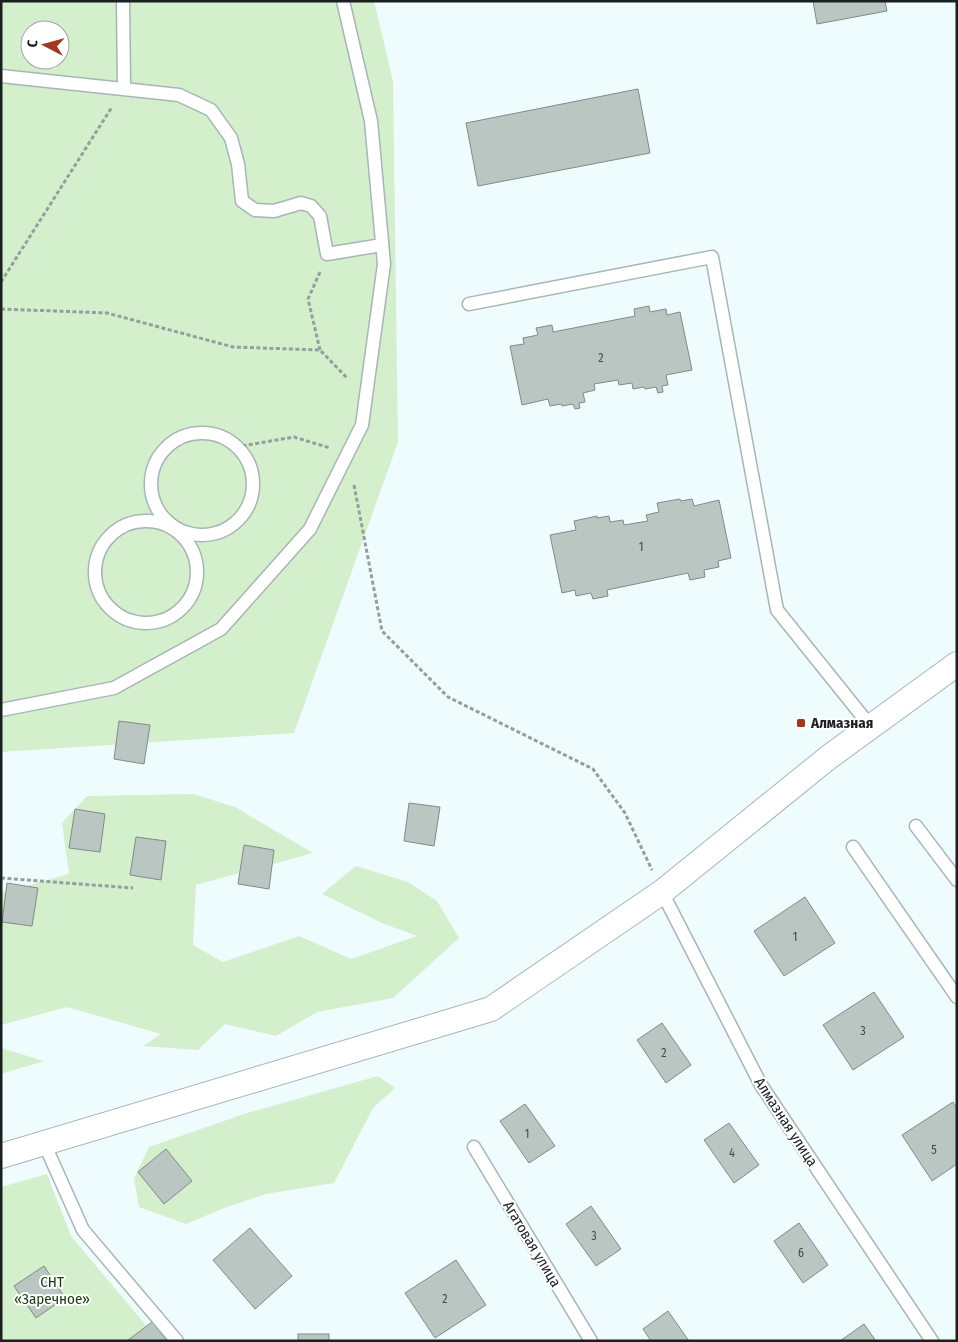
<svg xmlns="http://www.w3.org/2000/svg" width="958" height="1342" font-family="'Fira Sans Condensed',sans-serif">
<rect width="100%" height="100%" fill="#eefcfe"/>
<g fill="#d4efcc" fill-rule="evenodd">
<path d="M1,1H374L393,81L398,442L294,733L1,752ZM30,30H60V60H30Z"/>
<polygon points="193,794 235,807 313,853 196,885 193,945 223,962 299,936 351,959 417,936 382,923 322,894 356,866 408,882 437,901 459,938 393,998 317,1012 276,1036 225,1024 198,1050 143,1046 161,1034 67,1007 1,1025 1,893 69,874 62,823 87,796"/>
<polygon points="1,1048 44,1061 1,1074"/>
<polygon points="378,1076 395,1088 373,1108 334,1183 266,1194 224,1208 186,1224 139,1207 134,1178 149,1147 244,1114"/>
<polygon points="47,1174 71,1236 159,1341 1,1341 1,1187"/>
</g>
<g fill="#b9c6c1" stroke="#7f8b87">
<polygon points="813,1 885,1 887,11 817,24"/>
<polygon points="638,89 650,153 478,186 466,123"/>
<polygon points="649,306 650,312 666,309 667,315 680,312 692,370 666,375 668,385 662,386 663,392 658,393 656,387 645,389 644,387 633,389 632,383 619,385 618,380 594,384 595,390 583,393 585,402 579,403 580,408 575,409 573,404 562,406 561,404 550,406 548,399 522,405 510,346 524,344 523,338 538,335 536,328 552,325 553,332 635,316 634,309"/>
<polygon points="680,499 681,501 692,499 694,506 719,500 731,558 718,561 719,567 704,570 705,577 690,580 688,573 607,590 608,596 593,599 591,593 576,596 575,590 562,593 550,535 576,530 574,521 597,516 597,518 609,516 610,522 623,520 624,525 648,521 646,515 659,512 657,503"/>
<polygon points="119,721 150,725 144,764 114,759"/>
<polygon points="409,803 440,807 434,846 404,841"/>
<polygon points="75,809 105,814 100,852 69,848"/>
<polygon points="136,837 166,841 161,880 130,875"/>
<polygon points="244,845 274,850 269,889 238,884"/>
<polygon points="7,883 38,888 32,926 2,922"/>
<polygon points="805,897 835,943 784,976 754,931"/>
<polygon points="874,992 904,1037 853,1070 823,1025"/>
<polygon points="662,1023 691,1065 666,1083 637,1040"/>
<polygon points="953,1102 957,1108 957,1164 932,1181 902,1135"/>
<polygon points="525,1104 555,1146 529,1163 500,1121"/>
<polygon points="729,1123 759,1165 734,1183 704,1140"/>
<polygon points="166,1149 192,1181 164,1204 138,1172"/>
<polygon points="591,1206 621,1249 596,1266 566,1224"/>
<polygon points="799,1223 828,1265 803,1283 774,1241"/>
<polygon points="250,1228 292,1276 255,1309 213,1260"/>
<polygon points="456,1260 486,1305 435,1338 405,1293"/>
<polygon points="44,1266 65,1298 36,1318 14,1286"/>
<polygon points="668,1311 689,1341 651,1341 643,1329"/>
<polygon points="152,1322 167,1341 127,1341"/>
<polygon points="864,1324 876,1341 840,1341"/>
<rect x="298" y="1334" width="31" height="7"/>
</g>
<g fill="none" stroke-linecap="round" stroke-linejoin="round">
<defs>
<g id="lane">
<polyline points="123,1 124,88"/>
<polyline points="1,76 179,95 211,110 231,138 238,164 242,201 255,210 274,211 301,203 311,206 320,216 327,254 382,245"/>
<polyline points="469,304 712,257 777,610 871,727"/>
<circle cx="202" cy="484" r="51"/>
<circle cx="146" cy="572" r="51"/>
<polyline points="1,710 114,688 221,629 310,529 362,425 384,264 371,121 343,1"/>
<polyline points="916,826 957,880"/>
<polyline points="853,847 957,997"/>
<polyline points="662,892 761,1085 932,1341"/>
<polyline points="44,1143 83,1230 177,1341"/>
<polyline points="474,1147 591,1341"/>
</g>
<polyline id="street" points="1,1156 491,1009 662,892 829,757 957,664"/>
</defs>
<use href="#lane" stroke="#a8b5b7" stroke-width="15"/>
<use href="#street" stroke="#a8b5b7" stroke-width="26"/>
<g stroke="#949e9f" stroke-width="3" stroke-dasharray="4 2.5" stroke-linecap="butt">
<polyline points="320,272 308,299 320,350"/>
<polyline points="1,282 112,107"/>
<polyline points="1,309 107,313 233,347 320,350 348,379"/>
<polyline points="236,447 294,437 330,448"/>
<polyline points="354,485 382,631 448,697 593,769 625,813 652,870"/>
<polyline points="1,878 133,888"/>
</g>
<use href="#lane" stroke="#fff" stroke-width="12"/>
<use href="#street" stroke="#fff" stroke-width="24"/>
</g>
<rect fill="#a13820" stroke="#fff" stroke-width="2" x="796" y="718" width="10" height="10" rx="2.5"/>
<g text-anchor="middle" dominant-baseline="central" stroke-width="4" stroke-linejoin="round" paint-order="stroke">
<g font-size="12" fill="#424948">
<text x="601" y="358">2</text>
<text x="641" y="547">1</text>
<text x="795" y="937">1</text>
<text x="863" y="1031">3</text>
<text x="664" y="1053">2</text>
<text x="527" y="1134">1</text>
<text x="934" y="1150">5</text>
<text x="732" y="1153">4</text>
<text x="594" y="1236">3</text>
<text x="801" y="1253">6</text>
<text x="445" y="1299">2</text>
</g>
<g font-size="15" font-weight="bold" fill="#1a1f20" stroke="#fff" text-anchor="start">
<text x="811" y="723">Алмазная</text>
</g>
<g font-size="15" fill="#1a1f20" stroke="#fff">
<text transform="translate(786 1122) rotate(57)">Алмазная улица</text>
<text transform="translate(532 1244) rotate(59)">Агатовая улица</text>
</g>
<g font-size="15" fill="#193b0d" stroke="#fff">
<text x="52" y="1282">СНТ<tspan x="52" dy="17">«Заречное»</tspan></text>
</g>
</g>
<rect width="958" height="1342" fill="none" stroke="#1a1f20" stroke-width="5"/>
<g transform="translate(45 45) rotate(276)"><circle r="24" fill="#ffffff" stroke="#a3a5a6"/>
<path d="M0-4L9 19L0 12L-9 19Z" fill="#a13820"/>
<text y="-8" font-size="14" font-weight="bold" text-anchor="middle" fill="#1a1f20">С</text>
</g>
</svg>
